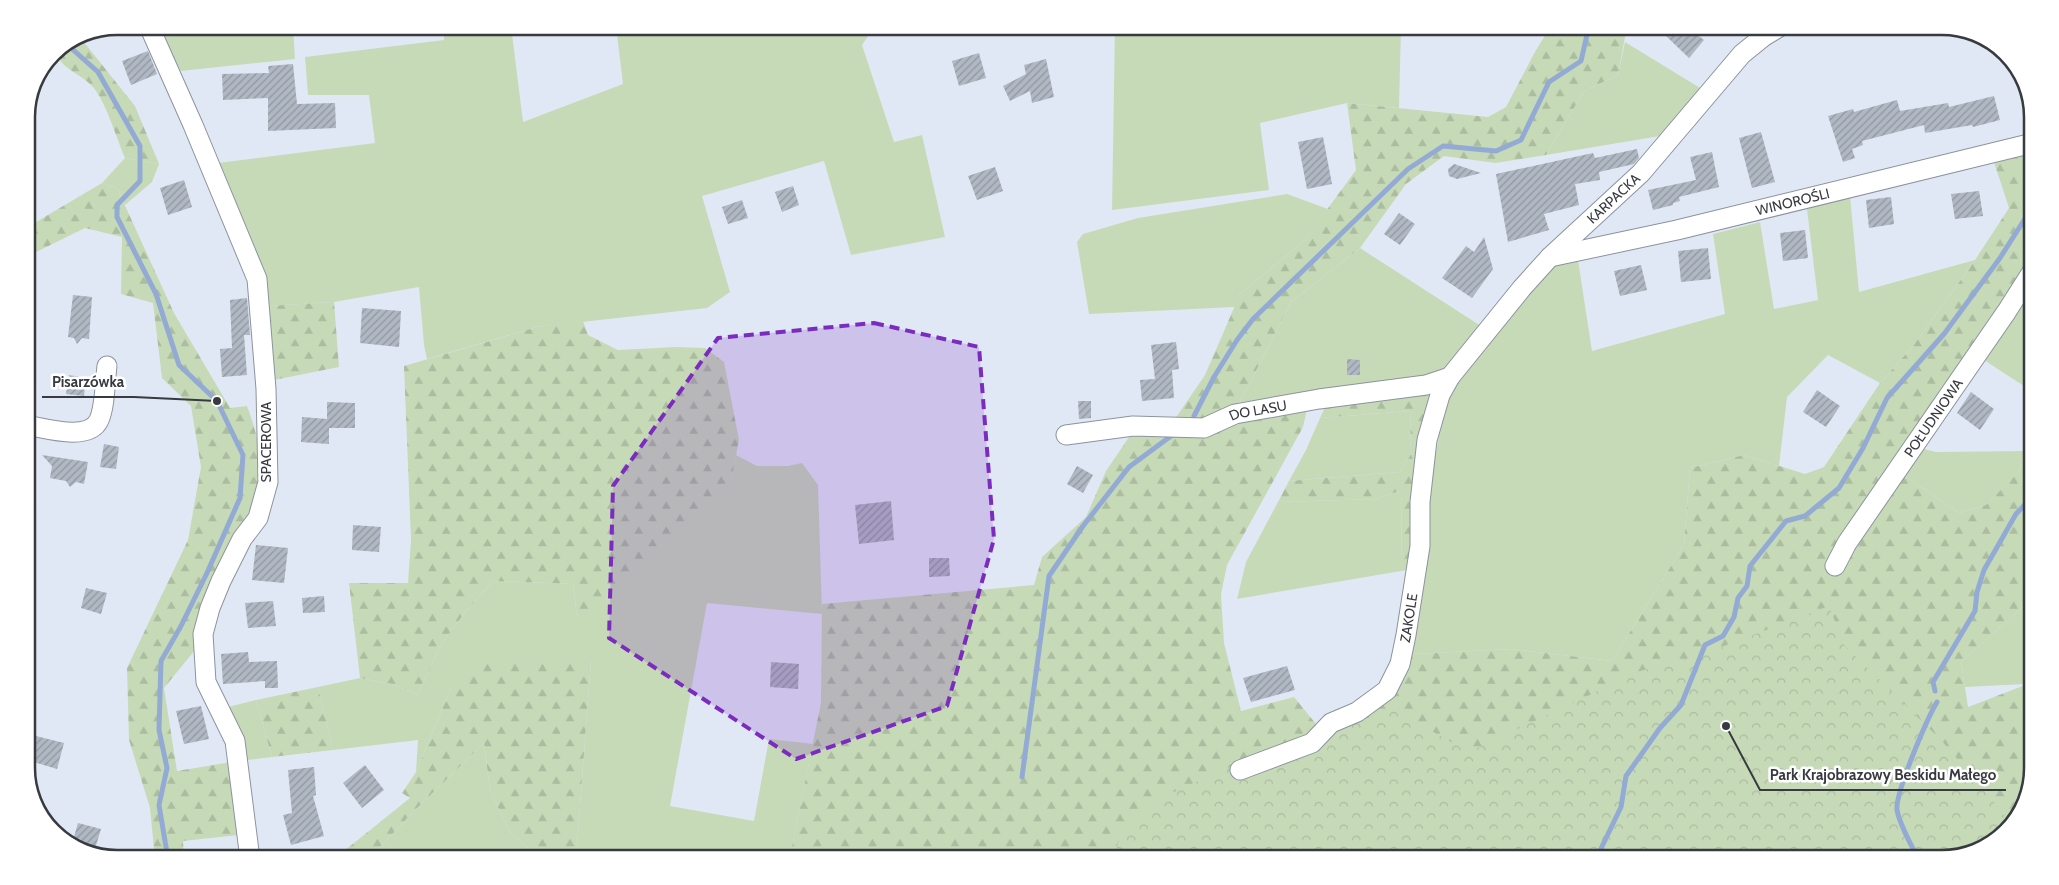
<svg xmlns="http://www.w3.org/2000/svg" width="2059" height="885" font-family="Cabin,sans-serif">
<defs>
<pattern id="forest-firs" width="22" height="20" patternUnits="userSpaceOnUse" patternTransform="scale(1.25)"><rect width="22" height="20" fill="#c6dab8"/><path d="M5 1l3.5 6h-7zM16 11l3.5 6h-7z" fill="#abbc9f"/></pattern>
<pattern id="park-crowns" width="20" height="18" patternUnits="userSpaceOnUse" patternTransform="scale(1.25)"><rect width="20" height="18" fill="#c6dab8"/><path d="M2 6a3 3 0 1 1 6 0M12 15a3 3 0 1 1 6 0" fill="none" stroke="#abbc9f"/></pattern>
<pattern id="building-hatch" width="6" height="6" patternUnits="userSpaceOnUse" patternTransform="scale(1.25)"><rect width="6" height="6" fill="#b0b8c3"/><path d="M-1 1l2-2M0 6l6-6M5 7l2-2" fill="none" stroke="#9097a0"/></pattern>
</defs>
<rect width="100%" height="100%" fill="#e1e8f5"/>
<g fill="#c6dab8">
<polygon points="155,26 293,26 295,59 181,71"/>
<polygon points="444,26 511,26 523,122 623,84 616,26 875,26 862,45 894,142 922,135 945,237 851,255 824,161 702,196 730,292 707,308 537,327 427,359 424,345 419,287 334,302 267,306 218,163 375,143 369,95 308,95 305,57 444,40"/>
<polygon points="1115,26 1401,26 1399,108 1347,103 1260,123 1269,190 1112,210"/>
<polygon points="1625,42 1705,91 1666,135 1546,155 1584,91 1618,75"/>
<polygon points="125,158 159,164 152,182 125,205 117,188 102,183"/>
<polygon points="1287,194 1328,209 1304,241 1240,294 1235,307 1089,314 1077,242 1083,234 1138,218"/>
<polygon points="1850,196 1859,292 1975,260 1913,346 1880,383 1828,355 1787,397 1779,466 1744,455 1690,468 1684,545 1612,661 1511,649 1412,654 1427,552 1429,490 1442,420 1453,384 1553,266 1578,260 1592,351 1725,314 1713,234 1760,222 1774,309 1818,300 1807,209"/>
<polygon points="1360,248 1484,328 1444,372 1416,380 1240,402 1291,302"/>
<polygon points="2033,281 2033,392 1981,358"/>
<polygon points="1410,411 1411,454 1400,472 1289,481 1306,450 1320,418"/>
<polygon points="1920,448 1936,452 2025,451 2020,470 1986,505 1959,513 1902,474"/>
<polygon points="736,455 757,466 788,466 802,463 818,485 822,614 707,603 670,806 754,821 769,739 813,744 791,851 792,859 576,859 591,660 451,688 416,772 418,740 333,750 318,687 360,678 392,684 418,695 440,646 466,611 493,581 573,584 577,616 732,477"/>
<polygon points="1402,490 1401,571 1237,599 1246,562 1278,502 1376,499"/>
<polygon points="2033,598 2033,682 2026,684 1965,687 1961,662"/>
<polygon points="256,700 272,757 247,760 228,707"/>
<polygon points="484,743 490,790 509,831 539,859 369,859 414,811"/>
</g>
<g fill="url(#forest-firs)">
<polygon points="1551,26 1627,26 1618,75 1584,91 1546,155 1495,163 1444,156 1406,184 1360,248 1291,302 1240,402 1204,422 1175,419 1205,375 1240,294 1304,241 1356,170 1347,103 1488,117 1506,107 1536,50"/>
<path d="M82,33L83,41L135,106L159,164L125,158C117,140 105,98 91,85C79,73 60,68 55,51Z"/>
<polygon points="2033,150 2033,256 1860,516 1902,474 1959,513 1986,505 2020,470 2025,451 2033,449 2033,598 1961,662 1968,707 2033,682 2033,768 2026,803 1993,843 1943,859 792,859 791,851 821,703 822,604 1034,585 1042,557 1086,517 1106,471 1129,437 1222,426 1307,409 1303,427 1227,565 1221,594 1224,643 1241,711 1294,697 1316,724 1320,731 1357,718 1385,703 1412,654 1511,649 1612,661 1684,545 1690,468 1744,455 1805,474 1824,467 1880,383 1913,346 1975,260 2009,208 1993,159"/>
<path d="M102,183L117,188L174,313L230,408L247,406C262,447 265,470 251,512L195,650L164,688L177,771L231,762L239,835L183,841L184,859H155L150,808L129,740L127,668L188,540L201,467L191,406L162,378L153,303L121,294L122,237L85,228L26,257V228Z"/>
<polygon points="334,302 339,367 274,380 267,306"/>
<polygon points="583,321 588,335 618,350 676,347 705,348 724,362 739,440 732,477 708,509 615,593 577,616 573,584 493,581 466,611 440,646 418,695 392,684 360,678 349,583 408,583 411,540 404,366 537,327"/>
<polygon points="1428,390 1433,398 1412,569 1401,571 1402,490 1376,499 1278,502 1289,481 1400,472 1411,454 1410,411 1320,418 1327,403"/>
<polygon points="498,660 591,660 576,859 539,859 509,831 490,790 484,743 414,811 369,859 334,859 410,798 402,793 416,772 451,688 476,666"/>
<polygon points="318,687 333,750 272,757 256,700"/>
</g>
<polygon fill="url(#park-crowns)" points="1829,606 1844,645 1942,741 2010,822 1993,843 1943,859 1113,859 1119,840 1165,796 1283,743 1394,710 1469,752 1640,671 1698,656"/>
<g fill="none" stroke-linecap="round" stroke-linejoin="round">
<g stroke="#93abd4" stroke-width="5">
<polyline points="70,41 71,48 98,72 140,146 140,181 117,205 117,217 156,294 179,365 217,401 243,455 240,498 207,573 181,626 161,661 159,730 167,768 159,805 168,859"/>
<polyline points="1194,416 1214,377 1237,340 1253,319 1408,169 1443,146 1496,151 1521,140 1549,82 1581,61 1589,26"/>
<polyline points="1935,691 1933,682 1975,611 1977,592 1984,570 2016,514 2033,496"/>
<polyline points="1022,777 1049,576 1083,526 1129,467 1175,433"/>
<polyline points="1596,859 1621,807 1626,776 1660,728 1681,705 1705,645 1723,636 1734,617 1738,598 1747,586 1750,566 1786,521 1805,516 1839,488 1863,448 1887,398 1944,334 2000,258 2033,206"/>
<path d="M1919,859C1912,848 1899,822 1897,810C1895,793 1927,719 1937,702"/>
</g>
</g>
<g fill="url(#building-hatch)">
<polygon points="1673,26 1686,26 1704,40 1689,58 1665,35"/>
<polygon points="148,51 157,74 131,85 122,61"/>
<polygon points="979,53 986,78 959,86 952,61"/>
<polygon points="1046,59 1054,97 1032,103 1030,91 1010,101 1003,86 1026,74 1024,65"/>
<polygon points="293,64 297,104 335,103 336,128 268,131 268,98 223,100 222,74 269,73 268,66"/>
<polygon points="1994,96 2000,120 1973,127 1972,125 1925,133 1924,125 1862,141 1863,145 1852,149 1855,158 1843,162 1828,116 1853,109 1854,112 1897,100 1900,111 1948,103 1949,107"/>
<polygon points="1761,132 1775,182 1752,188 1739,138"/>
<polygon points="1323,137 1332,184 1307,189 1298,142"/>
<polygon points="1637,149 1639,158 1634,164 1599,172 1600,180 1575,184 1579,205 1544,214 1549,230 1508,242 1496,174 1593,153 1595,158"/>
<polygon points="1712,152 1719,187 1679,197 1680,201 1673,203 1673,205 1653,210 1648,190 1696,180 1690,157"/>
<polygon points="1454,164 1481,173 1457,179 1449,176 1448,169"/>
<polygon points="995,167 1003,191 977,200 968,176"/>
<polygon points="184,180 192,207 168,215 160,188"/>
<polygon points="793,186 799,205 782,212 775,192"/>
<polygon points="1979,191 1983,216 1955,219 1951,194"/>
<polygon points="1891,197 1894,224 1869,228 1866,200"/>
<polygon points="742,200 748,218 728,224 722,207"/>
<polygon points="1399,213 1415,224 1400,245 1384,234"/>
<polygon points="1805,230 1808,258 1783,261 1780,233"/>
<polygon points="1484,237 1493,269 1472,298 1442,278 1466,246 1474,252"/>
<polygon points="1708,248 1711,279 1681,282 1678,251"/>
<polygon points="1641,265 1647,290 1620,296 1614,271"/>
<polygon points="73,295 92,297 89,339 82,338 77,344 74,338 68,337"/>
<polygon points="247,298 250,335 244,335 247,375 222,377 220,349 232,348 230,300"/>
<polygon points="362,308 401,311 399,347 360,343"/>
<polygon points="1176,342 1179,369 1172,370 1174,398 1142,401 1140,380 1155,379 1151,345"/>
<polygon points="1347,359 1360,360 1360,375 1347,375"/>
<polygon points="69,375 86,378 84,396 66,394"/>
<polygon points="1817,390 1840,406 1826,427 1803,412"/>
<polygon points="1971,392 1994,409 1980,430 1957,413"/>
<polygon points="1078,401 1091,401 1091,418 1079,419"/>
<polygon points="327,402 355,403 355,428 329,428 329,444 301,442 302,417 327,419"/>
<polygon points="104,444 119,447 116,469 100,467"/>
<polygon points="42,455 88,462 84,484 76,482 70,487 66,481 50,478 52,466"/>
<polygon points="1077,466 1093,475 1083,493 1067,484"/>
<polygon points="891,501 894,540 859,544 855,505"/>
<polygon points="353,525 381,527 379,552 352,550"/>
<polygon points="256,545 288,548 284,583 252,580"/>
<polygon points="929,558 949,558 950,576 929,577"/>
<polygon points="86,588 107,593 101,614 81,608"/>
<polygon points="324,596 325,612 303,613 302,598"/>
<polygon points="273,601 276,626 248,628 245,603"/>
<polygon points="248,652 249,662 277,661 278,688 265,688 265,681 223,684 221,654"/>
<polygon points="771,662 799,664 798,689 770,687"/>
<polygon points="1287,666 1295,690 1251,702 1243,678"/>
<polygon points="201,706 209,739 184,744 176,711"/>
<polygon points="32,735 64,743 57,769 34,762 35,758 26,756"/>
<polygon points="365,765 384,790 362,808 343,783"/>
<polygon points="314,767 316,795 313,796 324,836 291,845 283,815 292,813 288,770"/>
<polygon points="78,823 101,829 94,852 80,850 72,844"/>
</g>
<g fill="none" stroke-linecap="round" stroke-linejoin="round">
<defs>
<g id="minor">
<polyline points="149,26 193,125 257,279 266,389 268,482 258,518 242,539 221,581 210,608 203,634 206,682 235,741 250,859"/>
<path id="s1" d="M1550,257L1677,230L2033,143"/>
<path d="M26,425C45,428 89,442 99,420C105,407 105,382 107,366"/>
<path id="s2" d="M1066,435L1133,426L1204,428L1235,414L1319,399L1426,385L1450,377"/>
<path id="s3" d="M1835,566L1847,543L2007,311L2033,270"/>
<path id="s4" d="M1240,770L1312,743L1331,723L1357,712L1387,690L1400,664L1406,635L1420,546V502L1427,440L1440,395L1450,377L1522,288L1550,257L1641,173L1742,54L1763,37L1781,26"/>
</g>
</defs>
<use href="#minor" stroke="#8c939e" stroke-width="21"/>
<use href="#minor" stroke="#fff" stroke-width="19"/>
</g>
<path fill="#7b2cbf" fill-opacity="0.2" stroke="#7b2cbf" stroke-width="4" stroke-dasharray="10 6" stroke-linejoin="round" d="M874,323L979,347L994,539L947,706L796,759L609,638L613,486L718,338Z"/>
<g text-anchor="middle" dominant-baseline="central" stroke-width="5" stroke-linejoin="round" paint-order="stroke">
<g font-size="14" fill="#373a3f" stroke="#fff">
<text stroke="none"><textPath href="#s4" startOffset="735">KARPACKA</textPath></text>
<text stroke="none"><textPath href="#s1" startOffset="249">WINOROŚLI</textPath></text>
<text stroke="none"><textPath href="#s2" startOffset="196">DO LASU</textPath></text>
<text stroke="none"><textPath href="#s3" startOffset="178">POŁUDNIOWA</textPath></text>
<text transform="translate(266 442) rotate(-90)">SPACEROWA</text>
<text stroke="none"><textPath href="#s4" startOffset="246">ZAKOLE</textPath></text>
</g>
</g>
<path d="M0 0H2059V885H0ZM117 35H1942A82 82 0 0 1 2024 117V768A82 82 0 0 1 1942 850H117A82 82 0 0 1 35 768V117A82 82 0 0 1 117 35Z" fill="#fff" fill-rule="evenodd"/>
<path fill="none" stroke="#373a3f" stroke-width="2.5" d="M117 35H1942A82 82 0 0 1 2024 117V768A82 82 0 0 1 1942 850H117A82 82 0 0 1 35 768V117A82 82 0 0 1 117 35Z"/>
<path fill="none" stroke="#373a3f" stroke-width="2" d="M217 401L134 397H42M1726 726L1760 790H2006"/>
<g fill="#373a3f" stroke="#fff" stroke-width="2">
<circle cx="217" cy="401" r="5"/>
<circle cx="1726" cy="726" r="5"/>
</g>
<g font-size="15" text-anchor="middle" font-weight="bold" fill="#373a3f" stroke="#fff" stroke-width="5" stroke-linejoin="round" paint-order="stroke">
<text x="88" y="387">Pisarzówka</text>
<text x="1883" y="780">Park Krajobrazowy Beskidu Małego</text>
</g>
</svg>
